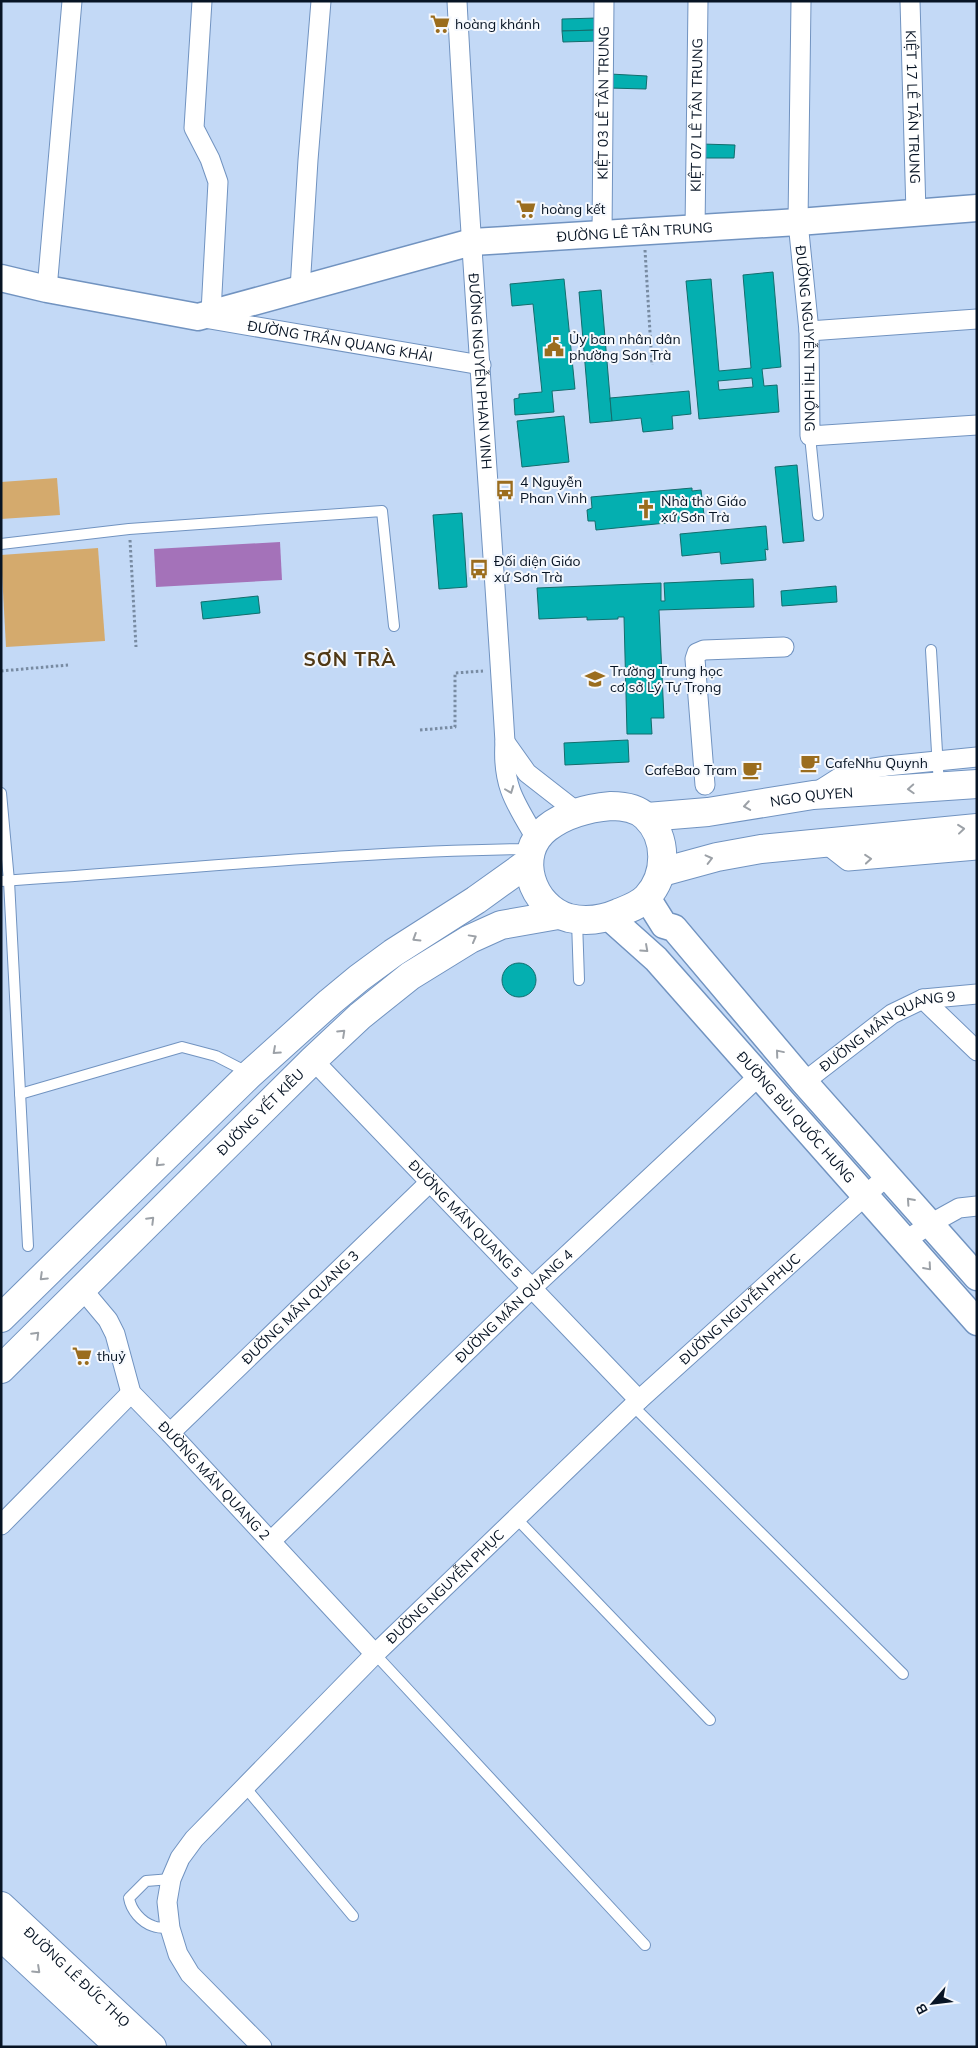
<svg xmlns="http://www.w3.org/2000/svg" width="978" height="2048" font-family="Mulish,sans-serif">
<rect width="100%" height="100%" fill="#c3d9f6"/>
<g fill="#d4aa6d">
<polygon points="57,478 60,515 1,519 1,482"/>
<polygon points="98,548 105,641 6,647 1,555"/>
</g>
<polygon fill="#a472b9" points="280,542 282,580 156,587 154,549"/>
<g fill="#04afb0" stroke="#136d6d" fill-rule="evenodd">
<polygon points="597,18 597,30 562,31 562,19"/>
<polygon points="597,30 597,41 563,42 562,31"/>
<polygon points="610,74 647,76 646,89 609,88"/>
<polygon points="702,144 735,145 734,158 702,158"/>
<path d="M773,272L781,367L762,369L764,386L777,385L779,412L699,419L686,281L711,279L719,371L751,368L743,275ZM752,378L753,387L719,390L718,381Z"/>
<polygon points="564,279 575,389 552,391 554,412 515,415 514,399 519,398 519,394 542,392 533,304 512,306 510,284"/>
<polygon points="601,290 612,421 590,423 579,292"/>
<polygon points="689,391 691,414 672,416 673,429 643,432 641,418 612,421 610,398"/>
<polygon points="564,416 569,462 522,467 517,421"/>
<polygon points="797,465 804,541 783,543 775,467"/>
<polygon points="692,488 692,491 701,490 704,515 696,516 696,520 596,530 595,521 588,521 587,510 592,508 591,497"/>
<polygon points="462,513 467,587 439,589 433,515"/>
<polygon points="766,526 768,550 765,549 766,560 721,564 720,552 682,556 680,534"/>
<polygon points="753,579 754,607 659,610 664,718 651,718 652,734 627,734 624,617 618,617 618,619 587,620 587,617 539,619 537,588 661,583 661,601 665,601 664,583"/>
<polygon points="836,586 837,602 782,606 781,591"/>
<polygon points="258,596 260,613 203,619 201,602"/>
<polygon points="628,740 629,762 565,765 564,743"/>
<circle cx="519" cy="980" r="17"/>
</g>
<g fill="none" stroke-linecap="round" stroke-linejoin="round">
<defs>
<g id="lane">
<polyline points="810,436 818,515"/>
<polyline points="1,544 129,529 382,511 394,626"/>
<polyline points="931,650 939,786"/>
<polyline points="1,793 9,881 28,1246"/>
<path d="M1,881C177,870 353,851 529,849"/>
<polyline points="577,921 579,980"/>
<polyline points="20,1094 182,1047 216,1056 249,1073"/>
<polyline points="633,1406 903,1674"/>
<polyline points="516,1518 710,1720"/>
<polyline points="375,1654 645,1945"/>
<polyline points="245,1787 353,1916"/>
<path d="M170,1928C165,1928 157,1928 153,1926C141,1922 131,1910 129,1898L146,1881L171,1879"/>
</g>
<g id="street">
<polyline points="202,1 194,128 210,159 218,182 211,312"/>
<path id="s1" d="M457,1C470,248 490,495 505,742C502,785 515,803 536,838"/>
<path id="s2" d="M801,1L798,222L809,331L810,436L977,425"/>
<path id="s3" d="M910,1L916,213"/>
<path id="s4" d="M695,229L698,1"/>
<path id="s5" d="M602,234L604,1"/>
<polyline points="47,289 72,1"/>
<polyline points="300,289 308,160 321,1"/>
<path id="s6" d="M204,318L481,365"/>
<polyline points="809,331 977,319"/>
<polyline points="505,742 527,773 577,812"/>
<polyline points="705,785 695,659 697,653 704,650 784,647"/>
<polyline points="815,793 848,772 887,766 977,757"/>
<polyline points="825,843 848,861 977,850"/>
<polyline points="923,999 977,1051"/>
<path id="s7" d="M313,1060L639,1400"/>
<path id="s8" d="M804,1082L892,1014L923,999L977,994"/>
<polyline points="905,1241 930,1224 959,1208 977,1206"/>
<path id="s9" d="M82,1289L108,1320L115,1334L131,1393L170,1433L375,1654"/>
<path id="s10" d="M170,1433L430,1182"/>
<polyline points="1,1525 131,1393"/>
<path id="s11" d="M271,1541L532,1288L759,1076"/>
<path id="s12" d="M262,2047L190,1974L178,1954L170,1928L167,1902L171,1879L180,1858L194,1839L375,1654L639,1400L887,1176"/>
</g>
<g id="secondary">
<path id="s13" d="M1,278L47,289L198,317L472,242L798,222L977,208"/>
<polyline points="647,898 664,925 674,928 804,1082 977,1277"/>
<path id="s14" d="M609,917L656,959L977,1322"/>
</g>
<g id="primary">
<path id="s15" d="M1,1906L152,2047"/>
<polyline points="1,1936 120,2047"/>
</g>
<g id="highway">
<path d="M611,806C623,806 637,808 646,817C668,838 667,875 647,897C640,905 628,909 618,913C602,920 586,922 569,918C532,908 513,854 547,828C565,814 588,808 611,806Z"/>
<path id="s16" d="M647,817L708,812L813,795L977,784"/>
<polyline points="662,872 717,857 761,849 977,828"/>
<polyline points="1,1318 250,1074 330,1002 359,978 393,953 476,900 529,862"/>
<path id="s17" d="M1,1369L313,1060L360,1016L410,976L470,939L501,925L558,915"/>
</g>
</defs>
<use href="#lane" stroke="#7193c0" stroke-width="12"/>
<use href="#street" stroke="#7193c0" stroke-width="21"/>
<use href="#secondary" stroke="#7193c0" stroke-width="29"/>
<use href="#primary" stroke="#7193c0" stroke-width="30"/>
<use href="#highway" stroke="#7193c0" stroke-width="30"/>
<g stroke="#788ba2" stroke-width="3" stroke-dasharray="2.5 2.5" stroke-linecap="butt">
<polyline points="645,250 652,365"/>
<polyline points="130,540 136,647"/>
<polyline points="1,671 68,665"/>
<polyline points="420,730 455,727 455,673 483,671"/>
</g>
<use href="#lane" stroke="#fff" stroke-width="10"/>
<use href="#street" stroke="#fff" stroke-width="19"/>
<use href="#secondary" stroke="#fff" stroke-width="26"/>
<use href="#primary" stroke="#fff" stroke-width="28"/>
<use href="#highway" stroke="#fff" stroke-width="28"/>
</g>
<defs><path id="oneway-chevron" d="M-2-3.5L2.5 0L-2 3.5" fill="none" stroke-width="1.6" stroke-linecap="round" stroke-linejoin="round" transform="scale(1.25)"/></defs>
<g stroke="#9ca1a7">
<use href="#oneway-chevron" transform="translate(911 789) rotate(177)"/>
<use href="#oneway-chevron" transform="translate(510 790) rotate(69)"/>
<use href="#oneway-chevron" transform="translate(747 806) rotate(171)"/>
<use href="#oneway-chevron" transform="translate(961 829) rotate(-6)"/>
<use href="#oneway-chevron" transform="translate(709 859) rotate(-14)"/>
<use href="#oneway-chevron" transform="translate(868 859) rotate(-5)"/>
<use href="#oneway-chevron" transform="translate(416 938) rotate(148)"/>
<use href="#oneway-chevron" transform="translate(473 938) rotate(-29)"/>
<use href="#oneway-chevron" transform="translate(645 949) rotate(42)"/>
<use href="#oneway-chevron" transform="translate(342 1033) rotate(-43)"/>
<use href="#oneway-chevron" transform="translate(276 1051) rotate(138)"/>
<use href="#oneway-chevron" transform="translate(779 1053) rotate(-130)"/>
<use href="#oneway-chevron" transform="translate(159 1163) rotate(136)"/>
<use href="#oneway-chevron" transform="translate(910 1201) rotate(-132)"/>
<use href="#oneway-chevron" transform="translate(151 1220) rotate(-45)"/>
<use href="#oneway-chevron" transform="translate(928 1267) rotate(49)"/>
<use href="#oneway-chevron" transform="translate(43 1277) rotate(136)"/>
<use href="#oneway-chevron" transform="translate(36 1335) rotate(-45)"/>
<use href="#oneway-chevron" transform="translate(37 1970) rotate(43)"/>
</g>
<defs>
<symbol id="supermarket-bare" viewBox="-9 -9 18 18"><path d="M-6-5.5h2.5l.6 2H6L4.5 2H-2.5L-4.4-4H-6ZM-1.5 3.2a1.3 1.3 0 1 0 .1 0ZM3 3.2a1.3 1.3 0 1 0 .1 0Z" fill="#9b6d1e" stroke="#f5f8fd" stroke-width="2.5" paint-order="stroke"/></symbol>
<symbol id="civic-bare" viewBox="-9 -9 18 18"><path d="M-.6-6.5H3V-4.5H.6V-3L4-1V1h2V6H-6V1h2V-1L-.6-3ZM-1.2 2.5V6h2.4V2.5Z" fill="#9b6d1e" stroke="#f5f8fd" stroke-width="2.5" paint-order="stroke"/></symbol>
<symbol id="bus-bare" viewBox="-9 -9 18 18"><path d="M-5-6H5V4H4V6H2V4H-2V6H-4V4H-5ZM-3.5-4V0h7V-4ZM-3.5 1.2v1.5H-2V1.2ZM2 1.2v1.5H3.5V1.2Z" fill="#9b6d1e" stroke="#f5f8fd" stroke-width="2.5" paint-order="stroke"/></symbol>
<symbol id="church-bare" viewBox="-9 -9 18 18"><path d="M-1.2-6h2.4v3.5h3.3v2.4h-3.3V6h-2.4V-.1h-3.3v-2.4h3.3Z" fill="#9b6d1e" stroke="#f5f8fd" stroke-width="2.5" paint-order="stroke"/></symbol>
<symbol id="school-bare" viewBox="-9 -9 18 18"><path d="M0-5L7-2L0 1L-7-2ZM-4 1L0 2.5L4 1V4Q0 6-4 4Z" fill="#9b6d1e" stroke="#f5f8fd" stroke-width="2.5" paint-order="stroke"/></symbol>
<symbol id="cafe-bare" viewBox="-9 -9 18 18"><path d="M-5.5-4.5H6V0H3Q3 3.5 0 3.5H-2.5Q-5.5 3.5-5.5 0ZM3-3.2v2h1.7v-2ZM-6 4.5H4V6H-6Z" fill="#9b6d1e" stroke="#f5f8fd" stroke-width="2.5" paint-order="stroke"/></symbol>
</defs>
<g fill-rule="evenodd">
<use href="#supermarket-bare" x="426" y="10" width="28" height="28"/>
<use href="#supermarket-bare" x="512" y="195" width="28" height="28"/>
<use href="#civic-bare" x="540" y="333" width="28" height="28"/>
<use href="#bus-bare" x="491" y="476" width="28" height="28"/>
<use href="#church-bare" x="632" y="495" width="28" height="28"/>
<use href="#bus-bare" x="465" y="555" width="28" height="28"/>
<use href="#school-bare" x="581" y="665" width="28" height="28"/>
<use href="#cafe-bare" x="796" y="749" width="28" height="28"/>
<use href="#cafe-bare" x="738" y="756" width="28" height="28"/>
<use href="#supermarket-bare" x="68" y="1342" width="28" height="28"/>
</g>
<g text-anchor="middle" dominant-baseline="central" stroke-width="4" stroke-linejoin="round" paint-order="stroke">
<g font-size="14" fill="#071424" stroke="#f5f8fd" text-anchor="start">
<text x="455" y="24">hoàng khánh</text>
<text x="541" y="209">hoàng kết</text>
<text x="569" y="339">Ủy ban nhân dân<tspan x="569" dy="16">phường Sơn Trà</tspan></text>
<text x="520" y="482">4 Nguyễn<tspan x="520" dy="16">Phan Vinh</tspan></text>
<text x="661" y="501">Nhà thờ Giáo<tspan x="661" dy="16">xứ Sơn Trà</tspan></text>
<text x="494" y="561">Đối diện Giáo<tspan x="494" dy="16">xứ Sơn Trà</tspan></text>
<text x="610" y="671">Trường Trung học<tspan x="610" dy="16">cơ sở Lý Tự Trọng</tspan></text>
<text x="825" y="763">CafeNhu Quynh</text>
<text x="737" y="770" text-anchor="end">CafeBao Tram</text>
<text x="97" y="1356">thuỷ</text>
</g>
<g font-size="14" fill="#071424" stroke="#f5f8fd">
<text stroke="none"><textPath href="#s5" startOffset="131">KIỆT 03 LÊ TÂN TRUNG</textPath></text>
<text stroke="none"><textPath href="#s3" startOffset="106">KIỆT 17 LÊ TÂN TRUNG</textPath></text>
<text stroke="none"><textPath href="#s4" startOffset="114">KIỆT 07 LÊ TÂN TRUNG</textPath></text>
<text stroke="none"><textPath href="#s13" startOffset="648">ĐƯỜNG LÊ TÂN TRUNG</textPath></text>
<text stroke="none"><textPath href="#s2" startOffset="338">ĐƯỜNG NGUYỄN THỊ HỒNG</textPath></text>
<text stroke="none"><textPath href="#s6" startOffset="138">ĐƯỜNG TRẦN QUANG KHẢI</textPath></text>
<text stroke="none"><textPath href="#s1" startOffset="371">ĐƯỜNG NGUYỄN PHAN VINH</textPath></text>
<text stroke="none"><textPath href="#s16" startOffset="166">NGO QUYEN</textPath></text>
<text stroke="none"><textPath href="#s8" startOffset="100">ĐƯỜNG MÂN QUANG 9</textPath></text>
<text stroke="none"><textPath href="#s17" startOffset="365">ĐƯỜNG YẾT KIÊU</textPath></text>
<text stroke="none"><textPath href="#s14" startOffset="274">ĐƯỜNG BÙI QUỐC HƯNG</textPath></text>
<text stroke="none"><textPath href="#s7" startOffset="220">ĐƯỜNG MÂN QUANG 5</textPath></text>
<text stroke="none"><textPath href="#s10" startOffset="181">ĐƯỜNG MÂN QUANG 3</textPath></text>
<text stroke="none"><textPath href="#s11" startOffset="338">ĐƯỜNG MÂN QUANG 4</textPath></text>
<text stroke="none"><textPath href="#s12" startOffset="1010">ĐƯỜNG NGUYỄN PHỤC</textPath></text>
<text stroke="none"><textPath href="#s9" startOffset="238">ĐƯỜNG MÂN QUANG 2</textPath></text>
<text stroke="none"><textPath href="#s12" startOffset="605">ĐƯỜNG NGUYỄN PHỤC</textPath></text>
<text stroke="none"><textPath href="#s15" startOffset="104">ĐƯỜNG LÊ ĐỨC THỌ</textPath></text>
</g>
<g font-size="19" font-weight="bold" letter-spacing="1" fill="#503916" stroke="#f5f8fd">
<text x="350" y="659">SƠN TRÀ</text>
</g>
</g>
<rect width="978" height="2048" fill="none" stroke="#071424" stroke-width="5"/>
<g transform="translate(933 2003) rotate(242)" stroke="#f5f8fd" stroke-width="4" paint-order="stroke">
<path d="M0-4L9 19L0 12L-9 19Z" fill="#071424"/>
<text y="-8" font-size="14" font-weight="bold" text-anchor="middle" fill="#071424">B</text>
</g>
</svg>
